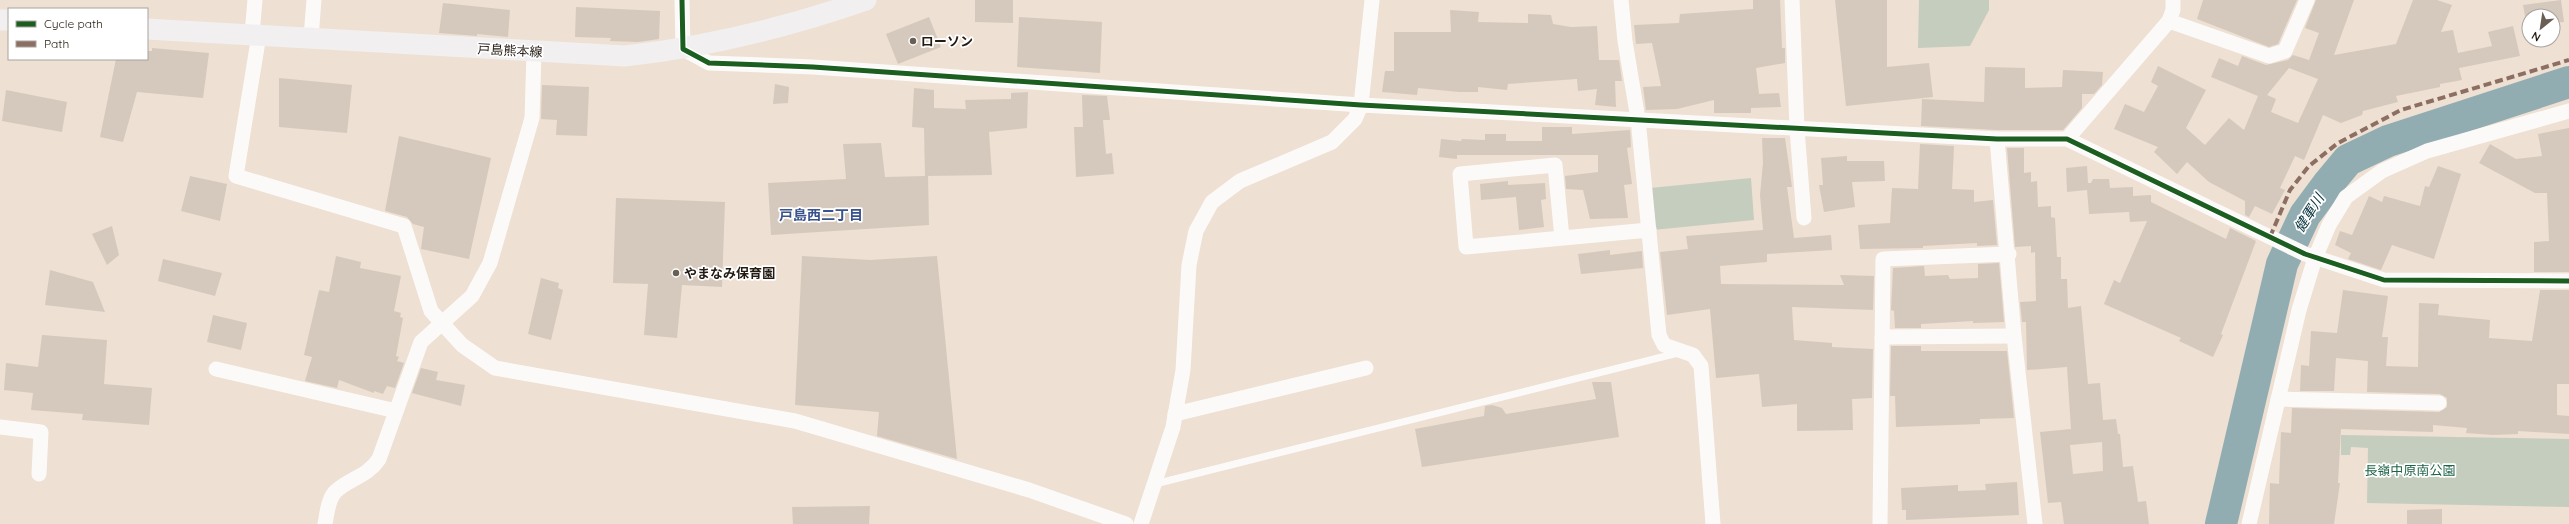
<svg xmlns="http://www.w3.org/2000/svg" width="2569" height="524" font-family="Quicksand,'Noto Sans JP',sans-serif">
<rect width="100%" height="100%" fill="#eee0d2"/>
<g fill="#c5cdbf">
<polygon points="1919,0 1989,0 1989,10 1970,46 1918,48"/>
<polygon points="1751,178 1754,220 1653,230 1650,188"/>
<polygon points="2341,435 2569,439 2569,507 2367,503 2368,448 2351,447 2350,455 2341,455"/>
</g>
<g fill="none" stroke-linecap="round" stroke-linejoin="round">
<polyline stroke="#92adb2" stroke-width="32" points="2221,524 2282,264 2305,215 2328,184 2348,160 2388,141 2569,82"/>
</g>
<g fill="#d5c9bd" fill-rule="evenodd">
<polygon points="975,0 1013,0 1013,23 975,22"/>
<polygon points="1753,0 1780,0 1782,48 1785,48 1785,63 1756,68 1759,94 1779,93 1781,107 1751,108 1751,113 1714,113 1714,100 1677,109 1646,110 1643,87 1661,86 1652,43 1636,44 1634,25 1679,23 1680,14 1753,9"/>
<polygon points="1835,0 1887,0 1887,67 1929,63 1933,97 1846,106"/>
<polygon points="2203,0 2297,0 2278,44 2269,47 2197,19"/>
<path d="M2316,0H2354L2334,55L2396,44L2413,0H2437L2452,5L2441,32L2453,30L2458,53L2492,46L2488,32L2513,26L2520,56L2459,68L2462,80L2440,84V87L2396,96L2398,102L2363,111L2362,115L2341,123L2323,115L2304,160L2295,156L2280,188L2285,190L2272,214L2255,206L2249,217L2245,215V201L2209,182L2187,162L2177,174L2154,152L2158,147L2114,129L2125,104L2144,112L2158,86L2151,82L2158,66L2206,90L2186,128L2205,145L2229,118L2244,130L2258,96L2211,77L2219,58L2238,66L2242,56L2266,65L2288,60L2293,55L2309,60L2319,33L2305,28ZM2289,68L2318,79L2298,123L2271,112L2276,99L2267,95Z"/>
<polygon points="2561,0 2564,22 2553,23 2553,16 2529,16 2529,27 2527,27 2523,5"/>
<polygon points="443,3 510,10 508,37 477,34 477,36 439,33"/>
<polygon points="576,7 660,11 659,39 638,42 610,41 611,38 575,37"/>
<polygon points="1450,10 1479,12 1478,22 1528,23 1528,14 1551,15 1553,24 1571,27 1597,26 1599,60 1619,60 1622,81 1615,81 1616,107 1595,105 1597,89 1578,91 1577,79 1508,84 1507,90 1478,87 1478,92 1459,92 1418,88 1417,95 1382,92 1385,71 1394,71 1394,32 1451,32"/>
<polygon points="929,17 941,47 898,64 886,34"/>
<polygon points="1019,17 1102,22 1100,73 1017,67"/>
<polygon points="152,48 209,53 203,98 137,92 123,142 100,137 116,59 147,59 147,51 152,51"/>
<polygon points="1985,67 2025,68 2025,88 2062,87 2063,70 2103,72 2102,85 2094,94 2082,94 2082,108 2063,130 1997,130 1921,126 1922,99 1984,102"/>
<polygon points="279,78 352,85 347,133 279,127"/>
<polygon points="775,84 789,87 788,103 773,104"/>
<polygon points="542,85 589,87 587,136 556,135 557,120 541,119"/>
<polygon points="914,88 934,90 934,108 966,109 965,100 1011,99 1011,93 1028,92 1027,128 989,132 992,175 928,176 929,225 771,235 768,183 846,179 843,144 881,143 885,177 925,176 924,128 912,127"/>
<polygon points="6,90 67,102 62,132 2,121"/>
<polygon points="1082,95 1107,96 1110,120 1103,120 1106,154 1112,153 1114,174 1076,177 1074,127 1083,127"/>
<polygon points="1542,127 1572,127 1572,134 1630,130 1631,147 1627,148 1632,184 1624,185 1628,218 1590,219 1583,190 1566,189 1565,176 1598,172 1598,155 1457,155 1457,159 1439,157 1441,139 1461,141 1462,139 1485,140 1485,134 1506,134 1506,141 1542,141"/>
<polygon points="2569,128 2569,272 2534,272 2534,242 2549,241 2547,193 2535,193 2479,163 2490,144 2516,159 2542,156 2538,134"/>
<polygon points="399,136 491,158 469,259 421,249 424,227 413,224 407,217 385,211"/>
<polygon points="1762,138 1785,138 1792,187 1787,187 1794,238 1831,235 1832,250 1767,254 1767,262 1720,266 1721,284 1844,285 1840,275 1874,276 1873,310 1792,307 1794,340 1832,343 1832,347 1873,349 1872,398 1852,399 1853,430 1797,431 1797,404 1762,407 1759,374 1716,378 1710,309 1667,315 1660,252 1688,249 1686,236 1763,230 1760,195 1763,163"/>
<polygon points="1920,144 1954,146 1952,189 1974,190 1974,202 1993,200 1997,245 1977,246 1977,243 1923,246 1923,248 1860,249 1858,225 1890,223 1892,188 1918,189"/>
<path d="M2007,148H2024V173L2031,172V182L2037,181L2038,207L2051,206V217L2055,218L2057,257H2061V279H2067L2068,308L2081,306L2088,384L2100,383L2103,420L2116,419L2118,434H2120L2123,467L2133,466L2138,502L2146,501L2149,524H2064L2061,502L2048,503L2040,432L2071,429L2067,367L2027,370L2026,322H2022L2020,302L2036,301L2035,252L2031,253V246L2015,247ZM2102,442L2103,471L2073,474L2070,445Z"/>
<polygon points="1847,156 1847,161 1884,161 1885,181 1852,182 1855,207 1824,212 1819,185 1823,185 1821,158"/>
<polygon points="2087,166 2088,183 2091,183 2093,179 2109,179 2110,188 2133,187 2133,196 2151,195 2151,202 2226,239 2230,228 2256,241 2221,334 2223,335 2213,357 2179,341 2181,338 2104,304 2114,280 2120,283 2147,221 2130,222 2129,212 2089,214 2087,190 2067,192 2066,168"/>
<polygon points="2438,166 2461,174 2434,259 2392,245 2381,270 2348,259 2351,253 2335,245 2340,231 2352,235 2369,196 2382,202 2384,196 2420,206 2425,186 2429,187"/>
<polygon points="190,176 227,184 220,221 181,211"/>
<polygon points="1508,181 1508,185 1545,183 1546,199 1541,200 1544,227 1519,230 1516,197 1481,200 1480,184"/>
<polygon points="616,198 725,202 722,287 682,285 677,338 644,335 648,284 613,283"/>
<polygon points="112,226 119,255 107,265 92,234"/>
<polygon points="1610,250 1610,255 1642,251 1643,268 1581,274 1578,254"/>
<polygon points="336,256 361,262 360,268 401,276 394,311 401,313 400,317 403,318 396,356 399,357 397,361 404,363 395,388 387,386 383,394 374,391 374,393 339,380 337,388 305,381 312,357 304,355 319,290 329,292"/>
<polygon points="802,256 870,260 937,256 957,459 877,436 879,412 795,405"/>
<polygon points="163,259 222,273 215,296 158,281"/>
<polygon points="1999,263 2004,322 1973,323 1973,321 1921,324 1921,328 1895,328 1894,311 1891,310 1893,268 1924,266 1925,276 1948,275 1950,279 1978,278 1978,264"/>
<polygon points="50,270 93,282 105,312 45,305"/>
<polygon points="541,278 559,283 558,288 563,290 551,340 528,334"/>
<polygon points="2343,290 2388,296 2382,337 2388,337 2386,366 2418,367 2419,303 2439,304 2438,315 2490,320 2489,338 2532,341 2540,290 2569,290 2569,384 2557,384 2557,415 2569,416 2569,434 2518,431 2518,434 2493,435 2466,433 2467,428 2433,425 2433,432 2341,429 2338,483 2340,483 2334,524 2269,524 2270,483 2279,484 2281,432 2291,433 2292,408 2439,412 2447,407 2447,398 2440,394 2367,392 2368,361 2336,358 2334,391 2300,391 2301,365 2309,366 2311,331 2337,333"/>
<polygon points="213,315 247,323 241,350 207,342"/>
<polygon points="42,335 107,340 104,384 152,388 149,425 82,420 83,414 31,410 33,393 4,390 6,363 38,367"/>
<polygon points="1891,346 1921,346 1921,351 2007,351 2014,418 1980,419 1980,424 1896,427 1895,396 1890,396"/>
<polygon points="421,368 438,372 436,380 465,385 461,406 412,393"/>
<polygon points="1592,382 1611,382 1619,437 1422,467 1415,429 1484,416 1485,406 1492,405 1502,408 1506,414 1596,399"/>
<polygon points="2017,482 2019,515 1906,520 1906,510 1902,510 1901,488 1958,485 1958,491 1986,490 1985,484"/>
<polygon points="870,506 869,524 793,524 792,507"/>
<polygon points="2442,509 2442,524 2407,524 2407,510"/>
</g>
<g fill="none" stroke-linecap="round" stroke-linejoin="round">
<polyline stroke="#fcfaf8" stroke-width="7" points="1155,484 1678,353"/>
<g stroke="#fcfaf8" stroke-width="15">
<polyline points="682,0 683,49 709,63 813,67 1361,105 1997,139 2067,139 2305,254 2384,280 2569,281"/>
<polyline points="1621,0 1625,41 1638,119 1659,335 1664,345 1693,355 1701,366 1713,524"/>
<polyline points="1792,0 1797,129 1804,218"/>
<polyline points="2169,21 2269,56 2285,51 2307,0"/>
<polyline points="252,34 255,0"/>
<polyline points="259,35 236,176 404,226 431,311 462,345 495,368 795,421 1029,490 1126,524"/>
<polyline points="311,37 314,0"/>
<polyline points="1997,139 2014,336 2035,524"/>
<polyline points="2067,139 2169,21 2173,10 2173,0"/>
<polyline points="1562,238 1555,165 1460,174 1466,247 1649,230"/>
<polyline points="1882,337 2014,336"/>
<polyline points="216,369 396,411"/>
<polyline points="2278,399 2439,403"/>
<polyline points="1175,414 1366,368"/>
<polyline points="0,427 41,432 39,474"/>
<path d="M325,524C327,514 328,498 336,491C350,478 367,477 379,459L421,342L472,296L490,263L532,118L534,52"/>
<polyline points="1141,524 1173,427 1183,370 1189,265 1196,231 1212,202 1240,181 1332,142 1355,119 1361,105 1372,0"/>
<polyline points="1880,524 1883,259 2009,254"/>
<polyline points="2249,524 2299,310 2315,258 2329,225 2346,197 2382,171 2427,151 2569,111"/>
</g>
<g stroke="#f1efef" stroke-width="21">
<polyline points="0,20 9,20"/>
<path d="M147,29L625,56C707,47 788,27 866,0"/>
</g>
<polyline stroke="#8d6e63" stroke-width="4" stroke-dasharray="8 4" stroke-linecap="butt" points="2270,237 2290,190 2309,166 2338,143 2401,110 2569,60"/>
<defs>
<polyline id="cycleway" points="682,0 683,49 709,63 813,67 1361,105 1997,139 2067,139 2305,254 2384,280 2569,281"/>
</defs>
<use href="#cycleway" stroke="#fff" stroke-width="8"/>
<use href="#cycleway" stroke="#1b5e20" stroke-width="5"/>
</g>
<g fill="#6a5f55" stroke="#fff" stroke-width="1.5">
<circle cx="913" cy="41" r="4"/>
<circle cx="676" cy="273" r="4"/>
</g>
<g text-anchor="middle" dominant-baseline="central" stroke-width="3.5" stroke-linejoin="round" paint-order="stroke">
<g font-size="13" font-weight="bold" fill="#231a11" stroke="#fff" text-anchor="start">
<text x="921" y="41">ローソン</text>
<text x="684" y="273">やまなみ保育園</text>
</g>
<g font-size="13" fill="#231a11" stroke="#fff">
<text transform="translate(510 50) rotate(3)">戸島熊本線</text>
</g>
<g font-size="13" fill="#1e6348" stroke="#fff">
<text x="2410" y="470">長嶺中原南公園</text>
</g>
<g font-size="14" font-style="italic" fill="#05323c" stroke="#fff">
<text transform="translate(2309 213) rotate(-58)">健軍川</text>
</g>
<g font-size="14" font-weight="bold" fill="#38528c" stroke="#fff">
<text x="821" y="215">戸島西二丁目</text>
</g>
</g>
<rect x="8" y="8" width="140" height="52" fill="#ffffff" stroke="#a7a3a0"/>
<rect x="16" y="21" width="20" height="6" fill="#1b5e20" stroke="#a7a3a0"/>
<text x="44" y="28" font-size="12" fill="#231a11">Cycle path</text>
<rect x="16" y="41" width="20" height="6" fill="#8d6e63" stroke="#a7a3a0"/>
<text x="44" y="48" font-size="12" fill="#231a11">Path</text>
<g transform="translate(2541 28) rotate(210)"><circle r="19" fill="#ffffff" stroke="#a7a3a0"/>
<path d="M0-3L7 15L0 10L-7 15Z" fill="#6a5f55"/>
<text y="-6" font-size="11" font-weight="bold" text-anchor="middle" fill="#231a11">N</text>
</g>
</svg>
